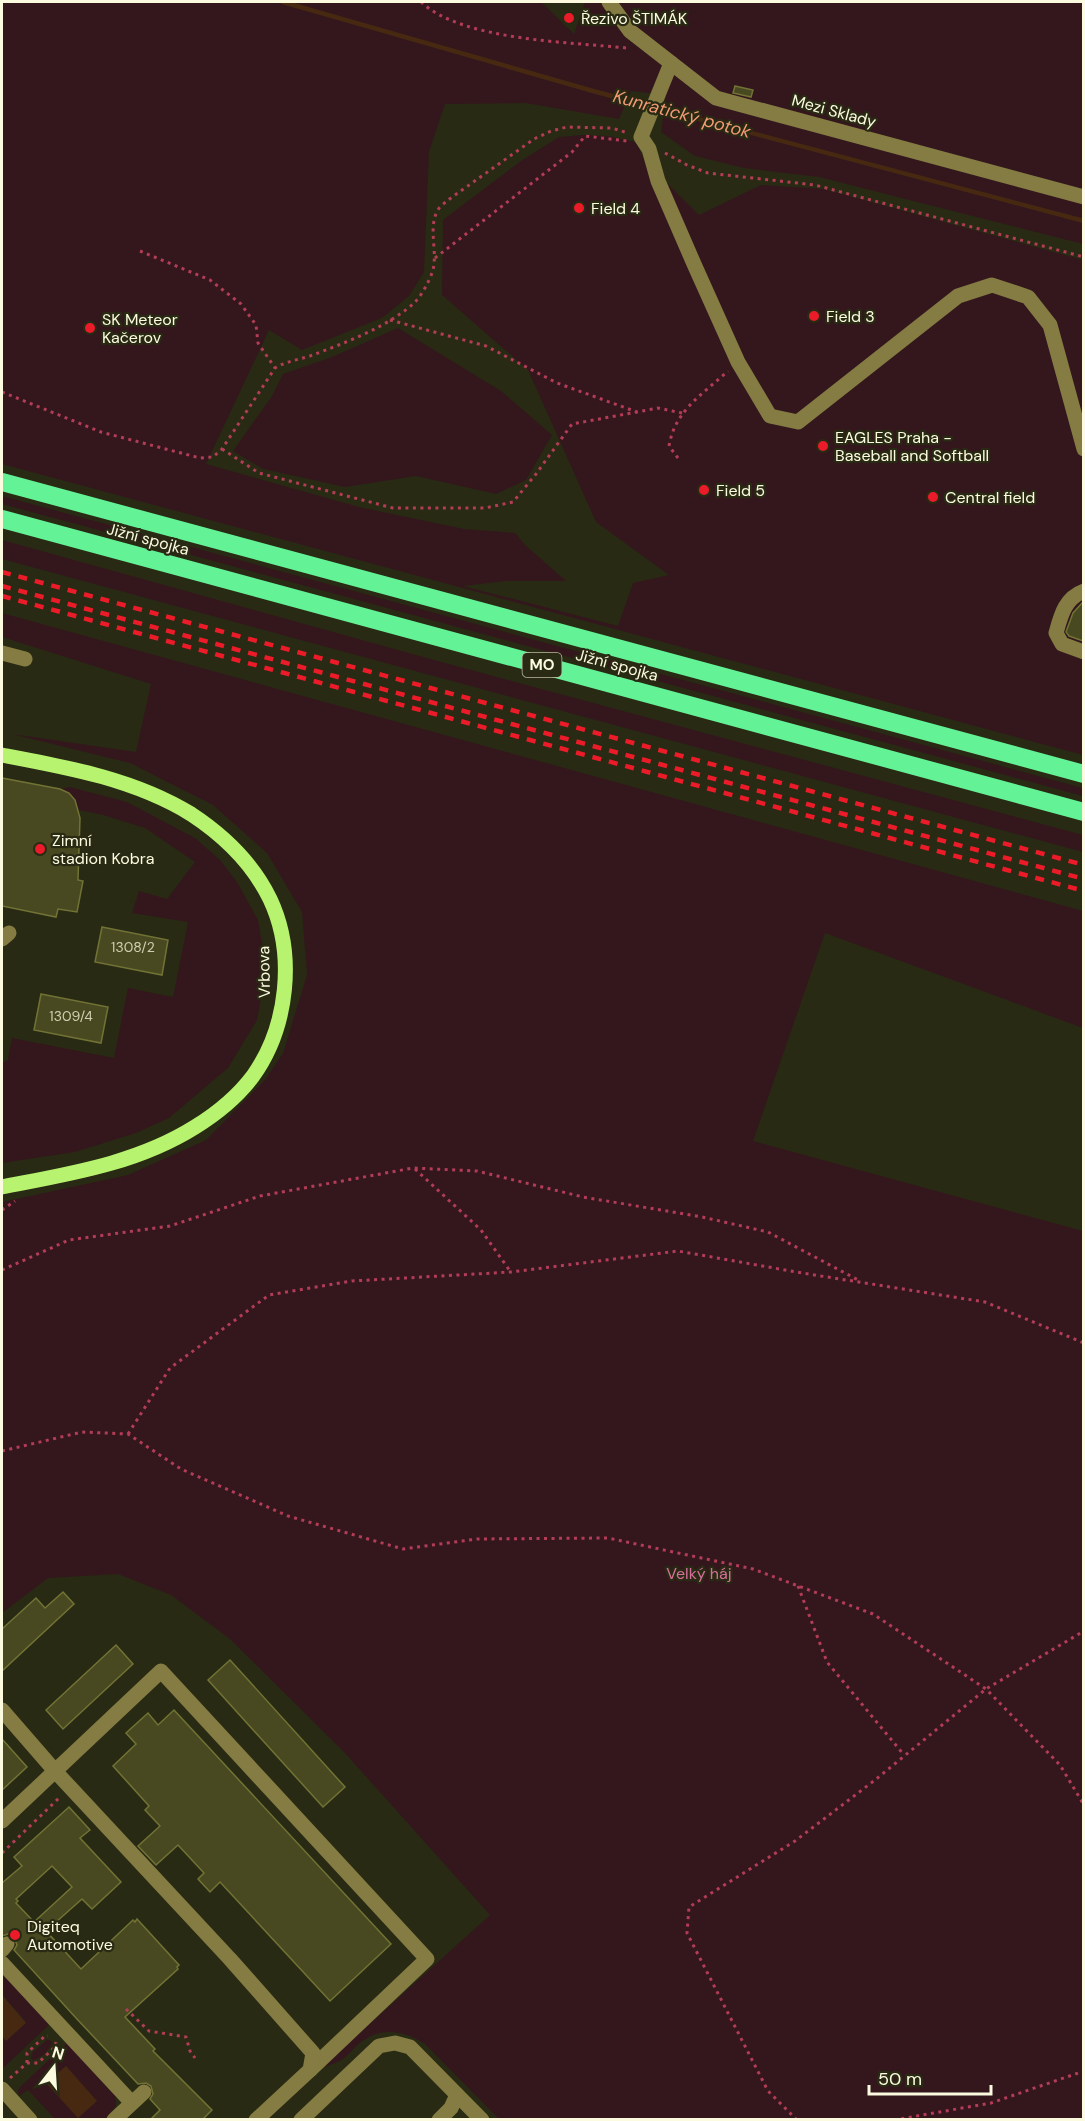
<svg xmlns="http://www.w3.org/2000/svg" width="1085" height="2121" font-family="'DM Sans',sans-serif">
<rect width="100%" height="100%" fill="#292a13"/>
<g fill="#33171d">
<polygon points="2,2 541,2 574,34 585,2 1083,2 1083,244 819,177 744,168 695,156 661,132 666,95 631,91 619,119 526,103 445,104 429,152 424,272 409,296 382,318 302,350 269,330 206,464 359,507 464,529 515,533 525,545 566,581 506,581 463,586 618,626 633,583 669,575 596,522 528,370 442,295 443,220 521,161 559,137 582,135 608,136 636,142 654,183 663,179 699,215 761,185 824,189 1083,260 1083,755 2,464"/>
<polygon points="398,328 501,391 552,435 526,480 496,494 416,476 345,487 263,469 233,451 272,396 283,374 332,357"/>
<polygon points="2,496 1083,788 1083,796 2,504"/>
<polygon points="2,540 434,660 1083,835 1083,852 2,559"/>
<path d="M2,613L1083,911V1028L825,933L753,1141L1083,1231V2119H499L425,2044C407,2032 384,2026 364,2040C356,2045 350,2053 343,2059C337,2063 328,2065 321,2068L490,1915L344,1752L230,1639L171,1595L118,1574L48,1578L2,1613V1202L128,1175L206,1140L265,1080L283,1053L307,975L302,912L267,853L213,805L130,763L12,734L136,752L151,684L2,637Z"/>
<polygon points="70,787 127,802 195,838 220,860 237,882 258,920 263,950 264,982 257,1020 228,1068 169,1118 136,1133 75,1152 2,1163 2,1063 8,1060 12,1038 114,1058 128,988 173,997 188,922 132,913 139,891 167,899 195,862 145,828 103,815 79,810 72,797 60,789"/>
<polygon points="2,1970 49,2021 48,2026 2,2069 2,2036 5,2040 26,2022 2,1995"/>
<path d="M48,2039L52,2042C51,2049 40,2059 33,2060L31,2058L32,2053Z"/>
<polygon points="70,2040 116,2095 116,2106 105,2119 55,2119 28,2090 19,2096 18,2090 21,2086"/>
</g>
<g fill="#462910">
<polygon points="2,1995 26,2023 6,2041 2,2036"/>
<polygon points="66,2066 97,2101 78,2118 46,2083"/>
</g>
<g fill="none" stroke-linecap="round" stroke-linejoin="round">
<polyline stroke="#462910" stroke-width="4.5" points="283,2 593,91 1084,221"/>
</g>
<g fill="#484921" stroke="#717335" stroke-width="1.5" fill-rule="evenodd">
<polygon points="735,86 753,90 751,97 733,93"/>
<polygon points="1083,602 1083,641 1069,636 1066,632 1073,613"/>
<polygon points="2,778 60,789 69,793 75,800 80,818 78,880 83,881 77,912 58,909 56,917 2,906"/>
<polygon points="102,927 168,940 162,975 95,962"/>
<polygon points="41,994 108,1007 101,1043 34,1030"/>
<polygon points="63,1592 74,1604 2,1671 2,1629 36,1598 45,1608"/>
<polygon points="116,1645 133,1664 63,1729 46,1710"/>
<polygon points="230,1660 345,1787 323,1807 208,1680"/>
<polygon points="174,1710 391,1944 330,2001 220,1882 210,1892 198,1879 204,1873 178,1845 156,1865 138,1846 160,1826 145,1810 149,1806 113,1766 136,1744 126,1733 148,1713 158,1725"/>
<polygon points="2,1739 27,1767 2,1790"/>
<path d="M69,1807L90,1830L80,1838L121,1882L92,1909L82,1899L46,1931L81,1969L133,1920L135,1922L137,1919L179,1965L177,1967L178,1969L125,2017L155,2049L153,2051L212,2110L202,2120H150L160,2110L150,2099L153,2094L151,2086L146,2083L138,2084L76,2018L14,1950L17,1945L14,1937L8,1934L2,1936V1883L22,1866L14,1857ZM52,1866L72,1887L34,1922L16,1903L18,1901L16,1899Z"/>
</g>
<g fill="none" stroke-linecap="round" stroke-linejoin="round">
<g stroke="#b33c57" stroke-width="3" stroke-dasharray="3 4.5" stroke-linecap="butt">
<path d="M421,2C463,41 571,42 627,48"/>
<polyline points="665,153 687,165 708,173 815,185 1084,257"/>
<polyline points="140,251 210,280 241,304 256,325 258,343 275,368"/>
<polyline points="435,258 572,152 585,136 627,141"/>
<polyline points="390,320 486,346 557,383 637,412 658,408 682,413"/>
<path d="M2,392L101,432L200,458L213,457L222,449L275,368C287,361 297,360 310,356C342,344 391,326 416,301C423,293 428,283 432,273C439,254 427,228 438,210C440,206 445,203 448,200L534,139L551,131L567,127L612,128L628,133"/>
<polyline points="222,449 259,473 393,508 485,508 513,502 536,474 572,424 637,412"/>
<path d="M678,458L669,446C675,410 703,394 728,371"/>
<polyline points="415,1169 481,1230 510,1271"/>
<polyline points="2,1210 15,1201"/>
<polyline points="2,1270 69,1240 170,1226 260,1196 413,1168 477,1171 583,1197 702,1217 768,1232 860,1281"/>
<polyline points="128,1434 170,1368 269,1295 352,1281 511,1272 678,1251 802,1273 985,1302 1084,1343"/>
<polyline points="2,1451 82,1432 128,1434 181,1469 288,1516 403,1549 477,1539 608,1538 753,1569 873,1614 986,1689 1060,1765 1084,1805"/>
<polyline points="798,1586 827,1662 904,1755"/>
<polyline points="2,1853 59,1798"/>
<polyline points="126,2009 149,2031 186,2037 190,2051 195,2058"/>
<polyline points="27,2063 27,2053 45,2036 48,2036"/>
<polyline points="10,2078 27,2063 38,2063 55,2047 56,2042"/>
<polyline points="797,2120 768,2091 687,1933 689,1907 795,1841 875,1780 986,1689 1084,1631"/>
<polyline points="894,2120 991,2103 1084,2071"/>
</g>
<g stroke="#847c42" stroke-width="15">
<polyline points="609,2 630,31 716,98 1084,197"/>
<polyline points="671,63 641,137 649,149 658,181 694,264 738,362 770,416 798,422 958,296 992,285 1028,297 1050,325 1084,449"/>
<path d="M1084,591C1065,598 1061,615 1056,633L1062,644L1084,652"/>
<polyline points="2,653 25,659"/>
<polyline points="2,939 9,933"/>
<polyline points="2,1710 55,1771 161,1671 427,1959 310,2070"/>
<polyline points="2,1821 55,1771 230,1959 313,2053 310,2070 256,2120"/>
<polyline points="2,1950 7,1944"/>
<polyline points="2,1963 132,2103"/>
<polyline points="2,2089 30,2120"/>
<polyline points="114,2120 144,2092"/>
<polyline points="301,2120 379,2046 395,2043 410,2047 482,2120"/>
<polyline points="439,2120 451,2108 457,2095"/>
</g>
<path stroke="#b7f36f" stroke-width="15" d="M2,755C66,767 134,779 191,814C223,835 253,864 270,899C296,954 288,1027 253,1076C238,1096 216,1114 195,1127C136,1164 68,1174 2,1187"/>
<g stroke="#64f296" stroke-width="18">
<polyline points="2,482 1084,774"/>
<polyline points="2,519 1084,812"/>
</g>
<g stroke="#ec1b29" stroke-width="4.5" stroke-dasharray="9 8" stroke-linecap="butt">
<polyline points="2,572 1084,865"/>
<polyline points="2,586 1084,879"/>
<polyline points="2,596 1084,891"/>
</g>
</g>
<g fill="#ec1b29" stroke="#292a13" stroke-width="2">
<circle cx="569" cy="18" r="6"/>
<circle cx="579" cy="208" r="6"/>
<circle cx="814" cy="316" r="6"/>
<circle cx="90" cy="328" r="6"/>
<circle cx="823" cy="446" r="6"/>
<circle cx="704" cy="490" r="6"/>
<circle cx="933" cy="497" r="6"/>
<circle cx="40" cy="849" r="6"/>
<circle cx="15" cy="1935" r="6"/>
</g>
<g text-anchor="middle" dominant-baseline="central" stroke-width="4.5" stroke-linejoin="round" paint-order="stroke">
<g font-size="14" fill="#cfceb0">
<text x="133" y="947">1308/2</text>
<text x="71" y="1016">1309/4</text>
</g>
<rect fill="#292a13" stroke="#bdbca2" stroke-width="1.5" x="522.5" y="653" width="39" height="24" rx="4.5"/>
<g font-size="15" font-weight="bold" fill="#fcfbdf">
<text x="542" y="665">MO</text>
</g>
<g font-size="16" fill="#fcfbdf" stroke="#292a13" text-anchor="start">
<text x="581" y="18">Řezivo ŠTIMÁK</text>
<text x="591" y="208">Field 4</text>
<text x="826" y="316">Field 3</text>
<text x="102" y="319">SK Meteor<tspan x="102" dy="18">Kačerov</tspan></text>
<text x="835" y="437">EAGLES Praha -<tspan x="835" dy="18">Baseball and Softball</tspan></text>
<text x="716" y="490">Field 5</text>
<text x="945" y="497">Central field</text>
<text x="52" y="840">Zimní<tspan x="52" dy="18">stadion Kobra</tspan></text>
<text x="27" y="1926">Digiteq<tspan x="27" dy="18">Automotive</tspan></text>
</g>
<g font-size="16" fill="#fcfbdf" stroke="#292a13">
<text transform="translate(834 111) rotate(15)">Mezi Sklady</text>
<text transform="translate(148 539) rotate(15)">Jižní spojka</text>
<text transform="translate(617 665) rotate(15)">Jižní spojka</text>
<text transform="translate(264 972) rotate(-91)">Vrbova</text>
</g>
<g font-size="16" fill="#d86f9b" stroke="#292a13">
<text x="699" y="1573">Velký háj</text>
</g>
<g font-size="18" font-style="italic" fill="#f39a75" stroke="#292a13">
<text transform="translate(682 114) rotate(15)">Kunratický potok</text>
</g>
</g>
<rect width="1085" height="2121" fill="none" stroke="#fcfbdf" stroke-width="6"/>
<g transform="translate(54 2067) rotate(17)" stroke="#292a13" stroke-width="4.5" paint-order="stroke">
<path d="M0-4.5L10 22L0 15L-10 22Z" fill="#fcfbdf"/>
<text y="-9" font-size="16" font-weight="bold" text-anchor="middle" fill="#fcfbdf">N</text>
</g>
<path d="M869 2085v9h122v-9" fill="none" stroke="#fcfbdf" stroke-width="3"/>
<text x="878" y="2085" font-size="18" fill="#fcfbdf" stroke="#292a13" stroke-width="4.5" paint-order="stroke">50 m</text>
</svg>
